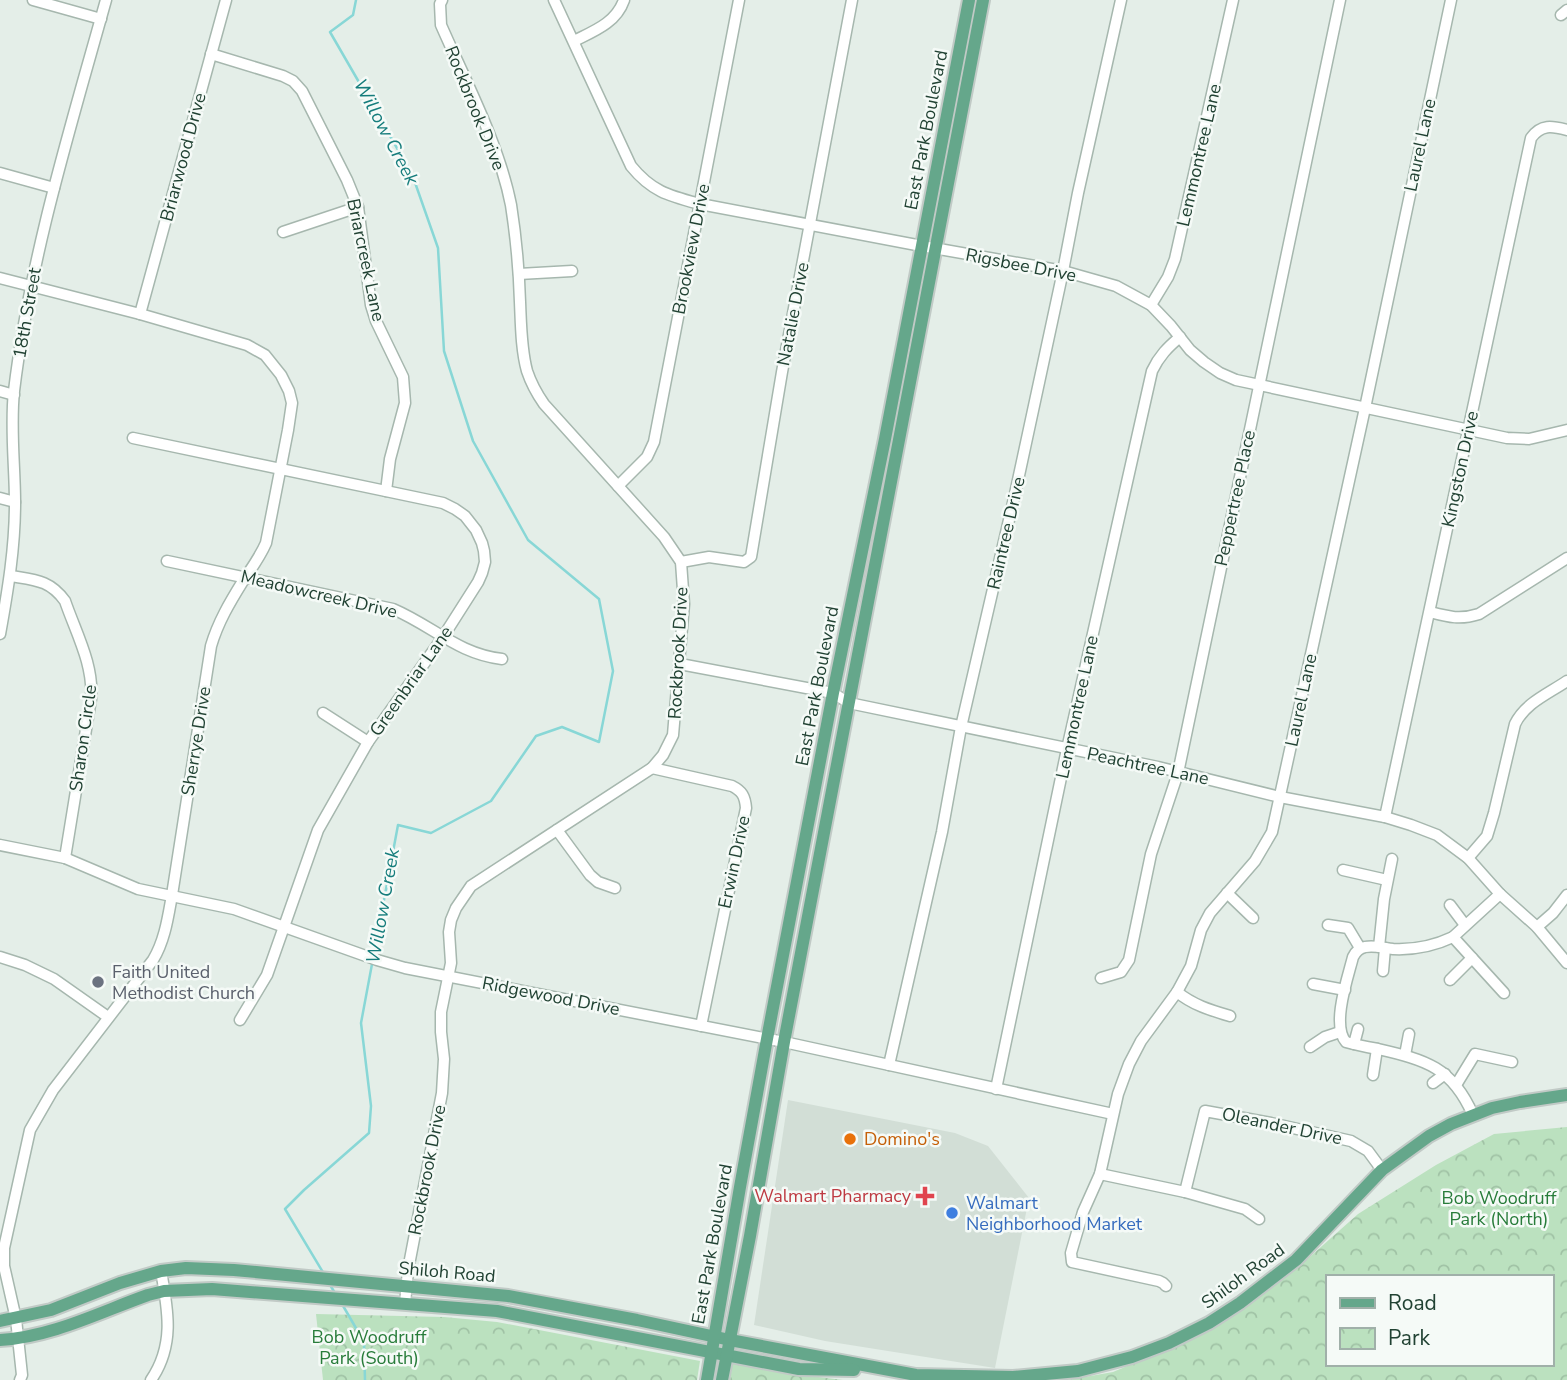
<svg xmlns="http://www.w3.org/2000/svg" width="1567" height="1380" font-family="'Nunito Sans',sans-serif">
<defs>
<pattern id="park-crowns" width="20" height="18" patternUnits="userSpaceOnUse" patternTransform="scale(1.75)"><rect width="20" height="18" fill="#bbe1bf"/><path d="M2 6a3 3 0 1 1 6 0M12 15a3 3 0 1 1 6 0" fill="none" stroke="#a0c2a5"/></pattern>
</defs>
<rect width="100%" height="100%" fill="#e4eee8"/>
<polygon fill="#d2ded6" points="788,1100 955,1133 988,1146 1029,1198 995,1368 825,1341 754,1325"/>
<g fill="url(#park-crowns)" fill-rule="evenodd">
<path d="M1567,1127V1380H1068L1113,1372L1210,1331L1295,1270L1358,1214L1436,1165L1494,1134ZM1327,1277H1551V1364H1327Z"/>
<polygon points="316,1314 444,1317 497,1322 700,1361 697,1380 323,1380"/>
<polygon points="733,1360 810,1376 843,1380 730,1380"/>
</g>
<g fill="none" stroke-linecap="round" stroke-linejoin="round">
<g stroke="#88d7d6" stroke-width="2.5">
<polyline points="324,1274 285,1209 304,1190 369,1133 371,1106 361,1023 398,825 431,833 491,801 536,736 562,727 599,742 613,671 599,599 528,540 473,441 444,351 438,248 412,174 330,32 353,15 356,0"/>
<polyline points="329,1283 336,1295"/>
<polyline points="342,1304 364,1342 365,1380"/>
</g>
<defs>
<g id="minor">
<polyline points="33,0 101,19"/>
<path d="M554,0L631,166C652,192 670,196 700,204L922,246L1063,271L1116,286L1151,305L1171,326L1190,350L1204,362L1220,373L1236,380L1507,438L1529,439L1567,430"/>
<polyline points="1561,15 1567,10"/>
<path d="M574,41C594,31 616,23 624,0"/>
<polyline points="211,54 283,76 293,81 302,91 347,180 358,207 371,305 376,321 403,377 405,403 390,459 386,491"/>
<polyline points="0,173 54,188"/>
<polyline points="283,232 358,207"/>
<polyline points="519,274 572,271"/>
<path d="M0,278L140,314L247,345L265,355L281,375L289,391L292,403L288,430L266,543C260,557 251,569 243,581C230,602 218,622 211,646L172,895C168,917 165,940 153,960L53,1090L30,1130L4,1248V1266L16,1319L22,1375L20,1380"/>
<polyline points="1151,305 1168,277 1175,259 1233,0"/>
<polyline points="140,314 226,0"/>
<polyline points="0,391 14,395"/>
<polyline points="133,438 443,503 455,509 465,516 476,530 482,543 484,551 485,562 482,573 478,582 443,637 368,742 318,830 267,975 240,1020"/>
<polyline points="618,486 647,457 654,442 739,0"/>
<polyline points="0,498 15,502"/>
<path d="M167,561L393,609C433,626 458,654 502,659"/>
<polyline points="681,562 709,557 744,562 751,557 782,372 852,0"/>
<path d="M11,576C35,580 50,580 65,601C76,633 94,665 91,699L65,858"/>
<path d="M1430,612C1449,617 1460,620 1479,614L1567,558"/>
<path d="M0,634C8,590 15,547 15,503C15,466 10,428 14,391C30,258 70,129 106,0"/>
<polyline points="680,664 833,693 849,703 1158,767 1280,797 1385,817 1411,825 1437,835 1468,858 1500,894 1537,927 1567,963"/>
<polyline points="323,713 368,742"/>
<path d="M652,768L732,786C742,791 745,796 746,808L701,1026"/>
<path d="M1385,817L1531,138C1541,124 1552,126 1567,130"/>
<polyline points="557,830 590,875 598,882 615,888"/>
<polyline points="0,845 65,858 138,889 234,909 377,960 405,968 784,1042 1113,1114"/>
<path d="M1468,858L1487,836L1494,813L1515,724C1525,703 1548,694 1567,681"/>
<polyline points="1343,870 1387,880"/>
<polyline points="1227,893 1253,918"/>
<polyline points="1450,905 1465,925"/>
<polyline points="1328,925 1348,928 1360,948"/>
<polyline points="1537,927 1553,913 1567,895"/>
<polyline points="1453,937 1504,993"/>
<polyline points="1379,947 1384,899 1392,859"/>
<polyline points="0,957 25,965 54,979 108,1017"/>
<polyline points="1383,971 1385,948"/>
<polyline points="1101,978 1121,972 1129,960 1151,854 1178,773 1340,0"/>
<polyline points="1450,980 1472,958"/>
<polyline points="1313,984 1345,990"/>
<path d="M1177,992C1193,1005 1210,1010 1230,1016"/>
<polyline points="1354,1044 1358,1029"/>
<polyline points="1310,1047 1325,1037 1340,1032"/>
<polyline points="1405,1055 1409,1034"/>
<polyline points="889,1065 942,832 961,727 1015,494 1063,271 1078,193 1121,0"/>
<polyline points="1373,1075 1377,1049"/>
<polyline points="1433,1083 1445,1074"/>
<polyline points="1456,1085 1475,1054 1512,1062"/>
<path d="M996,1089L1067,749L1152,371C1159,356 1168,347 1180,337"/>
<path d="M1473,1115C1452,1067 1426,1060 1378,1049C1367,1047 1356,1045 1346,1042C1331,1025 1348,977 1353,957C1356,951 1359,948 1365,947C1374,945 1384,948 1393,949C1414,950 1434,946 1453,937L1500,894"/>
<polyline points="1100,1174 1185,1192 1245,1209 1259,1219"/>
<polyline points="1185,1192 1205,1111 1271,1123 1351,1141 1368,1151 1382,1170"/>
<polyline points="1166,1286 1163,1283 1159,1281 1072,1262 1071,1253 1083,1212 1100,1174 1118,1094 1129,1064 1141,1041 1177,992 1191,966 1201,930 1210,913 1255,861 1272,832 1365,408 1451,0"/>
<path d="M405,1304L408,1270L442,1093L444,1059L441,1032V1012L451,963L449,932L451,920L456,908L471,886L652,768L663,755L673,735L684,604L681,562L664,537L544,404C537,394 531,383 527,371C521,349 521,324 520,302C519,269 516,237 511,205C499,144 466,82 441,25L440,4L442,0"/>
<path d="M151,1380C175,1345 168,1310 161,1271"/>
</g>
<g id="major">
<polyline points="0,1321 51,1310 120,1283 161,1271 186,1268 234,1270 508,1296 637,1320 730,1340 916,1375 1013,1377 1078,1371 1132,1357 1169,1343 1209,1323 1240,1303 1296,1260 1382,1170 1429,1136 1451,1124 1492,1108 1520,1102 1567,1095"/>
<path d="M0,1340C52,1337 100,1312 148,1295L164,1291L212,1289L497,1311L799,1369L854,1370"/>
<polyline points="707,1380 740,1187 767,1039 833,693 885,439 969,0"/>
<polyline points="722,1380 750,1236 784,1042 983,0"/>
</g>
</defs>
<use href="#minor" stroke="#a6b7ae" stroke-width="13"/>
<use href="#major" stroke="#c1cac6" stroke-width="16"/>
<use href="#minor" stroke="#fff" stroke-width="10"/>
<use href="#major" stroke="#65a78b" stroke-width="12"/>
</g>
<circle fill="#6b7280" stroke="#f5faf7" stroke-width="2.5" cx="98" cy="982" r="7"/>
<circle fill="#e8710a" stroke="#f5faf7" stroke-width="2.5" cx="850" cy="1139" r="7"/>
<path fill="#e0444e" stroke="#f5faf7" stroke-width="2.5" d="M921.5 1185.5h7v7h7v7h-7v7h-7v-7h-7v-7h7z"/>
<circle fill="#3f7fe0" stroke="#f5faf7" stroke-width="2.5" cx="952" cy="1213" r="7"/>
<g text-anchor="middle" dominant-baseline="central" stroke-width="5" stroke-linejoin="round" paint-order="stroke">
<g font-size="18" fill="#214233" stroke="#f5faf7">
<text transform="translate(475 108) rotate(68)">Rockbrook Drive</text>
<text transform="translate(926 130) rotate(-79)">East Park Boulevard</text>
<text transform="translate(1420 145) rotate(-78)">Laurel Lane</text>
<text transform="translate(1199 155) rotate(-77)">Lemmontree Lane</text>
<text transform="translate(183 157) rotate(-75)">Briarwood Drive</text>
<text transform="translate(691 249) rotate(-79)">Brookview Drive</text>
<text transform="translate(366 260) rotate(78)">Briarcreek Lane</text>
<text transform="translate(1021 265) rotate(11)">Rigsbee Drive</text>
<text transform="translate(27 313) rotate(-80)">18th Street</text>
<text transform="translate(793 314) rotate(-79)">Natalie Drive</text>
<text transform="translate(1460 469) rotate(-78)">Kingston Drive</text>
<text transform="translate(1235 498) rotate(-78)">Peppertree Place</text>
<text transform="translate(1006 533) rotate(-77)">Raintree Drive</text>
<text transform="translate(319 594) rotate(13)">Meadowcreek Drive</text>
<text transform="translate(678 653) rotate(-87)">Rockbrook Drive</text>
<text transform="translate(411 681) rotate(-55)">Greenbriar Lane</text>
<text transform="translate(817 686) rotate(-79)">East Park Boulevard</text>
<text transform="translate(1301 700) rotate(-78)">Laurel Lane</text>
<text transform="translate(1077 707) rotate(-78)">Lemmontree Lane</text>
<text transform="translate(83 738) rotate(-82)">Sharon Circle</text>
<text transform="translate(196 741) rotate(-81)">Sherrye Drive</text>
<text transform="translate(1148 766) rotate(12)">Peachtree Lane</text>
<text transform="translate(734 862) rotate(-78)">Erwin Drive</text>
<text transform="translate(551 996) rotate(11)">Ridgewood Drive</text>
<text transform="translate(1282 1126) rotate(12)">Oleander Drive</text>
<text transform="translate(427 1170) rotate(-79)">Rockbrook Drive</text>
<text transform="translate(712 1244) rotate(-80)">East Park Boulevard</text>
<text transform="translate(447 1272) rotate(5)">Shiloh Road</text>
<text transform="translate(1243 1276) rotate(-36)">Shiloh Road</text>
</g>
<g font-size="18" fill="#5b616d" stroke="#f5faf7" text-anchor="start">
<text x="112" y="972">Faith United<tspan x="112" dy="21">Methodist Church</tspan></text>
</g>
<g font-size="18" fill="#c56008" stroke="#f5faf7" text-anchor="start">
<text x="864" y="1139">Domino's</text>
</g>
<g font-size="18" fill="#be3a42" stroke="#f5faf7" text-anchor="end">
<text x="911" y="1196">Walmart Pharmacy</text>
</g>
<g font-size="18" fill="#287c3a" stroke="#f5faf7">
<text x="1499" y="1198">Bob Woodruff<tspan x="1499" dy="21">Park (North)</tspan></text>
<text x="369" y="1337">Bob Woodruff<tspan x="369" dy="21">Park (South)</tspan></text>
</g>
<g font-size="18" fill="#366cbe" stroke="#f5faf7" text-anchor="start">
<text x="966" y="1203">Walmart<tspan x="966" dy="21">Neighborhood Market</tspan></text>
</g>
<g font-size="19" font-style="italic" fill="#167d7c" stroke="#f5faf7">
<text transform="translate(386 132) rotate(62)">Willow Creek</text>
<text transform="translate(383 906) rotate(-80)">Willow Creek</text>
</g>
</g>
<rect x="1326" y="1275" width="228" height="91" fill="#f5faf7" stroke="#a0b0a9" stroke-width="2"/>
<rect x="1340" y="1298" width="35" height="10" fill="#65a78b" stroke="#a0b0a9" stroke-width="2"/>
<text x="1388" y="1310" font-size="21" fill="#214233">Road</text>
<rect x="1340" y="1328" width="35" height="21" fill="url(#park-crowns)" stroke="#a0b0a9" stroke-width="2"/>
<text x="1388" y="1345" font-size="21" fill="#214233">Park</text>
</svg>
